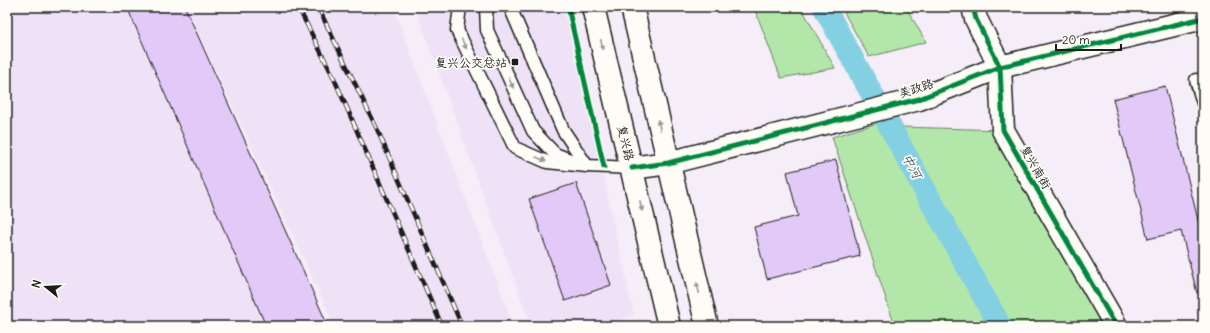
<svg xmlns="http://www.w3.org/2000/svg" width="1210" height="333" font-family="Delius,'LXGW WenKai TC',sans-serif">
<rect width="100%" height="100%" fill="#f5edf7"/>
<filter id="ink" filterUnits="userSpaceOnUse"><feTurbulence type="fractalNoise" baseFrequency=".025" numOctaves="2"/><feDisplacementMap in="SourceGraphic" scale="8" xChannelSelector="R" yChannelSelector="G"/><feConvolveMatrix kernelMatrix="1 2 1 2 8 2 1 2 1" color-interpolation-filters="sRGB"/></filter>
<g filter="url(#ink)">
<g fill="#efe2f7">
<polygon points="7,7 183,7 318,326 7,326"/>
<polygon points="186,7 393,7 514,326 335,326"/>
<polygon points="415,7 566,7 634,315 601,326 531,326"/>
</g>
<g fill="#b3e7a9" stroke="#688262">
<polygon points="754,7 801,7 835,68 781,78"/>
<polygon points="841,7 906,7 926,42 869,57"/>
<polygon points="878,123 988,326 895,326 832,137"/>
<polygon points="900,127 1003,130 1111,326 1011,326"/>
</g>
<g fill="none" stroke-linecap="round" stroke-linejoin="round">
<polyline stroke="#83d0e3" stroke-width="23" points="824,7 1000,326"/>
</g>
<g fill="#e2c9f8" stroke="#1c1c1c">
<polygon points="127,7 185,7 328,326 266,326"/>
<polygon points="1165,86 1199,224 1203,223 1203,293 1197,293 1181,231 1148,239 1113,99"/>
<polygon points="836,160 860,256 767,279 754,227 798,216 787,172"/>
<polygon points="576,183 611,285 565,301 529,199"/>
</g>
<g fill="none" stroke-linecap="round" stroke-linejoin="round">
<defs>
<g id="service">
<polyline points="460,7 457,30 515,148 547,162 587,166 632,168"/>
<polyline points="486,7 487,30 533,131 555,154 573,161"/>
<polyline points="510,7 563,130 587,166"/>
<polyline points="1196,80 1203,103"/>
</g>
<g id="tertiary">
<polyline points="973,7 976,19 1000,67 1003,130 1116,326"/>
<polyline points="632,168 668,163 919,99 1000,67 1203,18"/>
</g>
<g id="primary">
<polyline points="593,7 669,326"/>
<polyline points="632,7 707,326"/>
</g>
</defs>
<use href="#service" stroke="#1c1c1c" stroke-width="15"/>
<use href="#tertiary" stroke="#1c1c1c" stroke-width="25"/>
<use href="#primary" stroke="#1c1c1c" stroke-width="25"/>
<use href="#service" stroke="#fdfcf7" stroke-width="12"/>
<use href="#tertiary" stroke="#fdfcf7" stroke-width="22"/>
<use href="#primary" stroke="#fdfcf7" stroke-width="22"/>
<defs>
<g id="rail">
<polyline points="298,7 333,76 442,326"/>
<polyline points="318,7 377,129 462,326"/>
</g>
</defs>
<use href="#rail" stroke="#1c1c1c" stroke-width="4.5"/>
<use href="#rail" stroke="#fdfcf7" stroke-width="3" stroke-dasharray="9" stroke-linecap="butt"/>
<defs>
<g id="cycleway">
<polyline points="568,7 604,167"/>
<polyline points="973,7 976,19 1000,67 1003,130 1116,326"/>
<polyline points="632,168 668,163 919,99 1000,67 1203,18"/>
</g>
</defs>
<use href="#cycleway" stroke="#fdfcf7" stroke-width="8"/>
<use href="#cycleway" stroke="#00873e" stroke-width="5"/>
</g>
<defs><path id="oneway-solid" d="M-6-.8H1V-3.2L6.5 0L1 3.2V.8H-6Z"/></defs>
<g fill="#989794">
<use href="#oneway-solid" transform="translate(464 44) rotate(64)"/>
<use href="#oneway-solid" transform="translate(602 45) rotate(76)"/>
<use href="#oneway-solid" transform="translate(511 83) rotate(66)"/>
<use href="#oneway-solid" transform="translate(659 125) rotate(-103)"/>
<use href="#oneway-solid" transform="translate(541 159) rotate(23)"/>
<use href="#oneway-solid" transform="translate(641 206) rotate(77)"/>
<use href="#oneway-solid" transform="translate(698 288) rotate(-104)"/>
</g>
</g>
<rect fill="#1c1c1c" stroke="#fdfcf7" stroke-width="1.5" x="511" y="58" width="8" height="8" rx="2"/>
<g text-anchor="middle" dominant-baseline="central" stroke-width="3.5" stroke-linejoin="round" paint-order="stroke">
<g font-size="12" fill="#1c1c1c" stroke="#fdfcf7" text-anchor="end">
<text x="507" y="62">复兴公交总站</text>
</g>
<g font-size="12" fill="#1c1c1c" stroke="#fdfcf7">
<text transform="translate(916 88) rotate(-18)">美政路</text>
<text transform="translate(626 143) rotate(76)">复兴路</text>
<text transform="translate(1036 167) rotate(60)">复兴南街</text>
</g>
<g font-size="13" font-style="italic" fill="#405b62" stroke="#fdfcf7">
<text transform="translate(912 166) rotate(61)">中河</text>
</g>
</g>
<rect width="1210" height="333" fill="none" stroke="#fdfcf7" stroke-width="24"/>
<rect x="12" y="12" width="1186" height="309" fill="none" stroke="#1c1c1c" stroke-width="1.5" filter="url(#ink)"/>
<g transform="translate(46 287) rotate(288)" stroke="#fdfcf7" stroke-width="3" paint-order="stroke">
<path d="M0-3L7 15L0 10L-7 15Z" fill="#1c1c1c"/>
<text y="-6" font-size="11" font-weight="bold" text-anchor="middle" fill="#1c1c1c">N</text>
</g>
<path d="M1056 44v6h65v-6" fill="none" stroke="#1c1c1c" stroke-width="2"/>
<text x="1062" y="44" font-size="12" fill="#1c1c1c" stroke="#fdfcf7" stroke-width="3" paint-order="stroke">20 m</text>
</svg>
